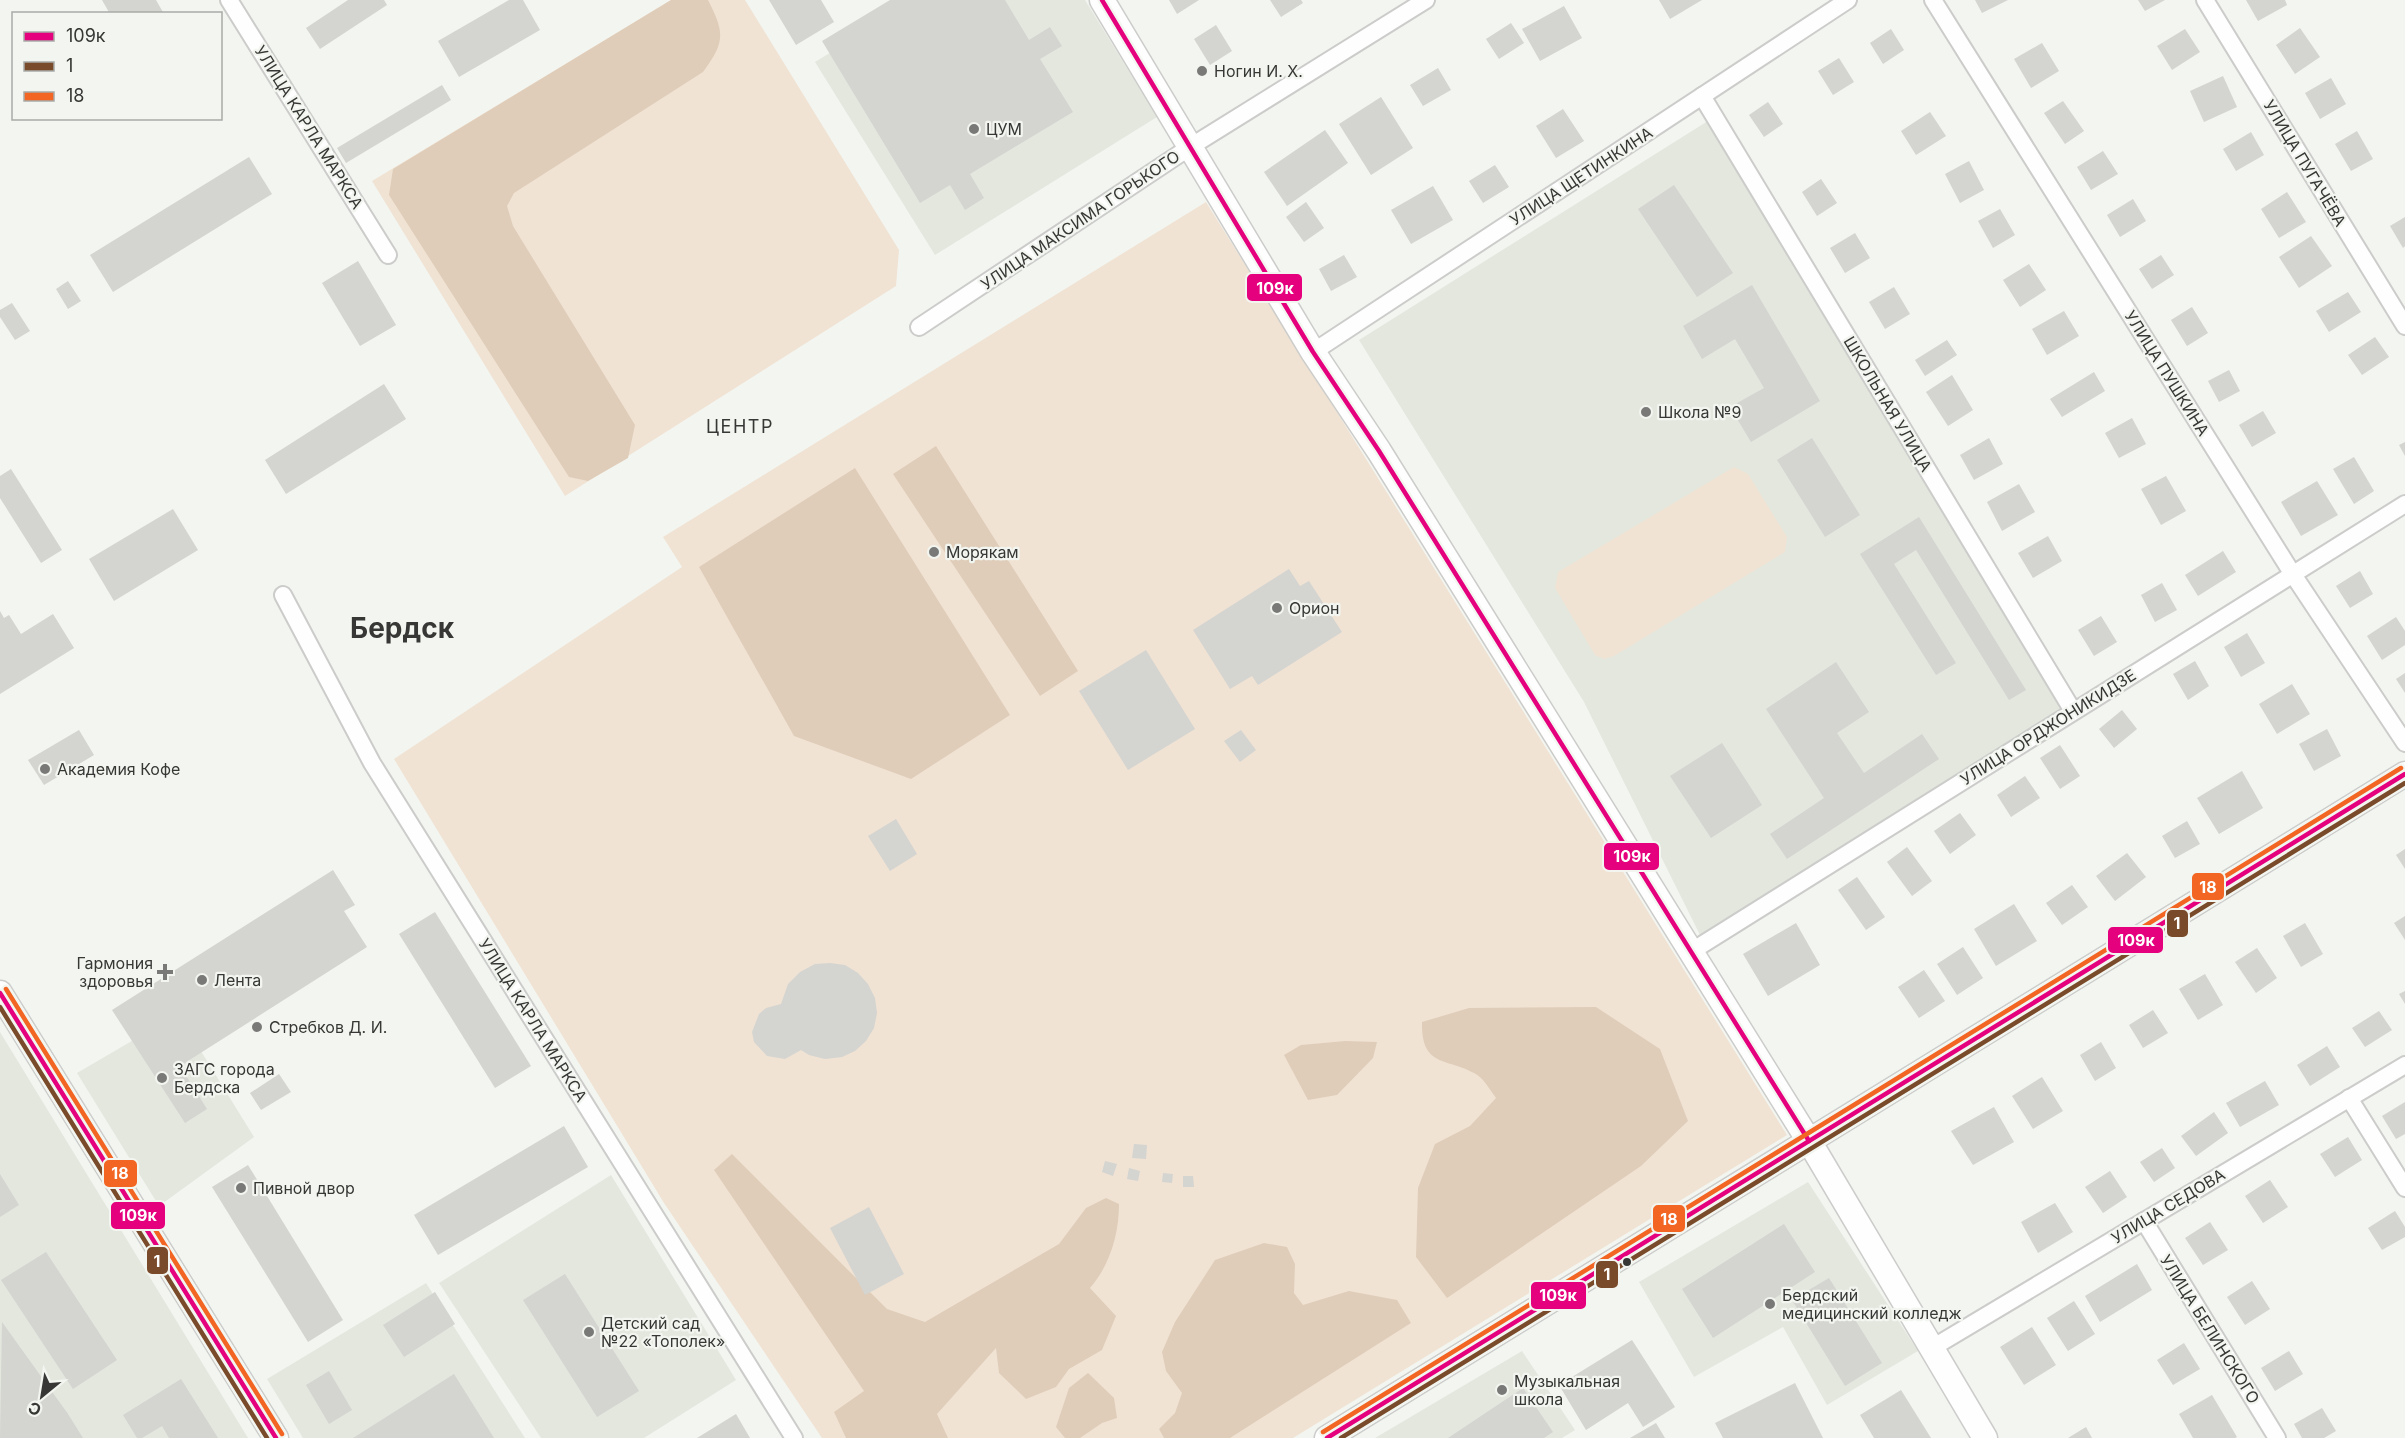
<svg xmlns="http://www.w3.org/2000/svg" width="2405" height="1438" font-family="Inter,sans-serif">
<rect width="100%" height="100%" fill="#f3f5f1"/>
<g fill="#e3e7de">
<polygon points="916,0 1085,0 1157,117 935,255 815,62"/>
<polygon points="1711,119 2069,717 1705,945 1584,702 1359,340"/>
<polygon points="178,1014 254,1137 159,1206 77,1073"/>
<polygon points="0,1032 248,1438 0,1438"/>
<polygon points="611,1175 736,1380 644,1438 541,1438 439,1283"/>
<polygon points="1808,1182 1918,1351 1827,1405 1783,1327 1694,1377 1639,1282"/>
<polygon points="426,1283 525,1438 303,1438 267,1379"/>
<polygon points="1522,1351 1575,1430 1562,1438 1375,1438"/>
</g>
<g fill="#f0e3d3">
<polygon points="671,0 745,0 899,250 896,286 565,496 372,181"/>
<polygon points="1206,202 1787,1135 1293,1438 822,1438 664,1203 394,759 682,567 663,537"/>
<polygon points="1734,467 1748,474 1787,537 1785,552 1614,656 1604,659 1595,655 1555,588 1558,572"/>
</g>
<g fill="#dfcdb9">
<path d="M671,0H708C725,33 725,42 703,72L514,193L507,206L513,226L635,425L628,458L588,481L569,477L389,195L393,169Z"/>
<polygon points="936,446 1078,671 1040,696 893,474"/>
<polygon points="855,468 1010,715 911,779 794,736 699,567"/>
<path d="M1596,1007L1660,1049L1688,1121L1641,1166L1447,1298L1416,1257L1418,1188L1435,1144L1470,1126L1496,1098C1490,1090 1483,1077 1474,1073C1446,1058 1421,1067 1422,1022L1469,1008Z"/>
<polygon points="1345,1041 1377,1042 1373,1058 1337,1095 1308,1100 1284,1055 1301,1045"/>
<path d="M732,1154L887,1309L925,1322L1059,1244L1086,1208L1106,1198L1119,1204C1119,1234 1110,1265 1090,1288L1116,1316L1102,1350L1069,1369L1056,1387L1026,1399L999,1373L996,1348L937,1414L948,1438H846L834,1412L864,1391L714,1170Z"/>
<polygon points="1264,1243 1287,1247 1295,1264 1294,1293 1303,1305 1349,1291 1397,1300 1411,1323 1230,1438 1164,1438 1159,1429 1175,1413 1182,1393 1166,1371 1162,1352 1175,1322 1215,1260"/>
<polygon points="1088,1373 1114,1398 1117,1418 1102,1423 1080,1438 1065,1438 1056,1427 1069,1388"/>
</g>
<g fill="#d4d4d1">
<polygon points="102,0 156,0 164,14 110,14"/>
<polygon points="348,0 384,0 387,5 320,49 306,28"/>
<polygon points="509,0 523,0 540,30 459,77 438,41"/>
<polygon points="769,0 821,0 834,22 796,45"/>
<polygon points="890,0 1005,0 1029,40 1050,27 1062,46 1040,59 1073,112 970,174 984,198 965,210 950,185 920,203 822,41"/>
<polygon points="1169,0 1199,0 1177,14"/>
<polygon points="1270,0 1301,0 1303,3 1281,17"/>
<polygon points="1659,0 1702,0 1670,19"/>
<polygon points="1975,0 2008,0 1982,13"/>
<polygon points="2138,0 2165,0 2145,11"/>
<polygon points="2246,0 2285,0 2287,5 2258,21"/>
<polygon points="1564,6 1582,38 1540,61 1522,29"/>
<polygon points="1511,23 1524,43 1499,59 1486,39"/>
<polygon points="1216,25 1232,51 1210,65 1194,39"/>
<polygon points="2300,28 2320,57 2295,74 2276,45"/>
<polygon points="1891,29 1904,50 1883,64 1870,43"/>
<polygon points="2185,29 2200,52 2172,70 2157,46"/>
<polygon points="2042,43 2059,71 2031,88 2014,59"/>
<polygon points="1839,58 1854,82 1833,95 1818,71"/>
<polygon points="1438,68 1451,90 1423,106 1410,85"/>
<polygon points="2223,76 2237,107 2204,122 2190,91"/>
<polygon points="2331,78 2346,104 2320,119 2305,93"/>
<polygon points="442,85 451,100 346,163 337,148"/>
<polygon points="1381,97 1413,148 1371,175 1339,124"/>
<polygon points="2063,101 2084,131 2065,144 2044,113"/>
<polygon points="1768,102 1783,124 1764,137 1749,115"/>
<polygon points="1563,109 1584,141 1556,158 1536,126"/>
<polygon points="1930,112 1946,136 1916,155 1901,131"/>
<polygon points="1325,130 1348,163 1287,206 1264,172"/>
<polygon points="2357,131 2373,159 2351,171 2335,144"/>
<polygon points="2251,132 2264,155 2236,171 2223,149"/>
<polygon points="2103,151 2118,174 2091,190 2077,167"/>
<polygon points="249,157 272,194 113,292 90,255"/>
<polygon points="1969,161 1984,190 1960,203 1945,174"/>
<polygon points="1495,165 1509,187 1483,203 1469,181"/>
<polygon points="1821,179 1837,203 1817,216 1802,192"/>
<polygon points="1674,185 1733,273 1697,297 1638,209"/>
<polygon points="1433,186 1453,220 1411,244 1391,210"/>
<polygon points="2287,192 2306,222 2279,238 2261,209"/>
<polygon points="2133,199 2146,221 2120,237 2107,215"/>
<polygon points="1306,202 1324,228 1304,242 1286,217"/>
<polygon points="2000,209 2015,235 1993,248 1978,221"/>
<polygon points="2405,217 2405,246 2403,248 2390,226"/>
<polygon points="1855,233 1870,258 1845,273 1830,248"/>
<polygon points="2311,236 2332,266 2299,288 2279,257"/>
<polygon points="1344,255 1357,277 1331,291 1319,269"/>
<polygon points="2161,255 2174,275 2152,289 2139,269"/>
<polygon points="358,261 396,325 360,346 322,283"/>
<polygon points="2029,264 2046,290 2020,307 2003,280"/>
<polygon points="68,281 81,301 68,309 56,289"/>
<polygon points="1752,285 1820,401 1751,442 1730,407 1764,388 1735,339 1702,359 1683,326"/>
<polygon points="1894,287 1910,314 1885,329 1869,302"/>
<polygon points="2348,292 2361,312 2329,332 2316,311"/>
<polygon points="12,303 30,331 15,340 0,317 0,310"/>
<polygon points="2192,307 2208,333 2187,346 2171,320"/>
<polygon points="2064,311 2079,336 2047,355 2032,329"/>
<polygon points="2375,337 2389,357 2362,375 2348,355"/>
<polygon points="1947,340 1957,355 1925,376 1915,360"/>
<polygon points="2229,370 2240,391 2219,402 2208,381"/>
<polygon points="2094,372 2105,391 2062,417 2050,399"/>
<polygon points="1952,375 1973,410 1948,426 1926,392"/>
<polygon points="384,384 406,419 286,494 265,460"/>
<polygon points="2263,411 2276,433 2252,447 2239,425"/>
<polygon points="2132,418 2146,444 2119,458 2105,433"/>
<polygon points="1812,438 1860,515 1825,537 1777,460"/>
<polygon points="1989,438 2003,464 1974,480 1960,455"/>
<polygon points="2405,442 2405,456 2399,445"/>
<polygon points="2354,457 2374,491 2354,504 2333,469"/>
<polygon points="11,469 62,550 41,563 0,498 0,476"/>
<polygon points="2166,476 2186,511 2161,525 2141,489"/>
<polygon points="2317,481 2338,515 2301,536 2281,502"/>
<polygon points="2019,484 2035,512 2002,531 1987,502"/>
<polygon points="173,509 198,550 114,601 89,559"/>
<polygon points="1919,517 2026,690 2009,700 1916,550 1894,564 1956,663 1936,675 1860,554"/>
<polygon points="2048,536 2062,561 2033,578 2018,553"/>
<polygon points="2223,551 2236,572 2198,596 2185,575"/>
<polygon points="1289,569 1300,586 1309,581 1342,632 1258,685 1252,676 1230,689 1193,630"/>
<polygon points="2360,571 2373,594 2350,608 2336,586"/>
<polygon points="2162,583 2177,610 2155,622 2141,595"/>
<polygon points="0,611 4,618 9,615 21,634 53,614 74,648 0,694"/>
<polygon points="2101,616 2117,642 2094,656 2078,630"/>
<polygon points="2396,617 2405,631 2405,645 2382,660 2367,636"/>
<polygon points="2247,633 2265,663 2241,677 2224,647"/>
<polygon points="1146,650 1195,729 1128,770 1079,691"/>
<polygon points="2195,661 2209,686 2188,700 2173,674"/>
<polygon points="1836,662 1869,712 1837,733 1864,773 1922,734 1939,759 1787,859 1770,834 1824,798 1766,709"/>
<polygon points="2405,673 2405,693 2396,679"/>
<polygon points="2292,684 2310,714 2277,734 2259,704"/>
<polygon points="2122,710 2137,729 2114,748 2099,729"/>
<polygon points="2327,729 2341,756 2314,771 2299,744"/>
<polygon points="79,730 94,755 44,785 28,760"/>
<polygon points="1241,730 1256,750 1240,762 1224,741"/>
<polygon points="1722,743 1762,805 1711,838 1670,776"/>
<polygon points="2060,745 2080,776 2060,789 2040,758"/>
<polygon points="2242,771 2263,808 2219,834 2197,798"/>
<polygon points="2025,776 2040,798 2011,817 1997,795"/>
<polygon points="1960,813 1976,835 1950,854 1934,831"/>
<polygon points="896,819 917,854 890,871 868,836"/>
<polygon points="2187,821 2200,844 2175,858 2162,836"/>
<polygon points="1907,847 1932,881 1912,896 1887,862"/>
<polygon points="2405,849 2405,869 2396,855"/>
<polygon points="2127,853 2146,877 2115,901 2096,876"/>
<polygon points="333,870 355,905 344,911 367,947 180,1066 207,1109 185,1123 112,1010"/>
<polygon points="1857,877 1885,917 1866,930 1838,890"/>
<polygon points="2072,885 2088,907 2062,925 2046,903"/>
<polygon points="2014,904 2037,941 1996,966 1974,929"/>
<polygon points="435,912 531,1066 495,1088 399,934"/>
<polygon points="2405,916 2405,940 2394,923"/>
<polygon points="1796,923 1820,965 1768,996 1743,954"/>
<polygon points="2305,923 2323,954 2301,967 2283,936"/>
<polygon points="1963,947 1983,978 1957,995 1937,964"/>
<polygon points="2257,948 2277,978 2256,993 2235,962"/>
<polygon points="830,963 845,965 858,973 868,984 875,998 877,1013 874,1028 866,1041 855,1051 842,1057 825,1059 809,1055 801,1050 785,1059 767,1056 754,1042 752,1032 759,1014 766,1008 781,1004 788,984 800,972 815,964"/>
<polygon points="1924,970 1945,1001 1919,1018 1898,987"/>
<polygon points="2205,974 2223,1005 2198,1020 2179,989"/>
<polygon points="2405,991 2405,1004 2399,994"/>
<polygon points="2153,1010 2168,1033 2143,1048 2129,1025"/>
<polygon points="2379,1011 2392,1030 2365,1047 2352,1028"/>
<polygon points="2101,1042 2116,1068 2095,1081 2080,1055"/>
<polygon points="2327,1046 2340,1067 2310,1086 2297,1065"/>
<polygon points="279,1074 291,1092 261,1110 250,1093"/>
<polygon points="2042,1077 2063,1111 2033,1129 2012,1096"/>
<polygon points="2265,1081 2279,1105 2240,1127 2226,1103"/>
<polygon points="2405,1102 2405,1134 2396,1139 2382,1116"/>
<polygon points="1994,1107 2014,1142 1973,1165 1951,1131"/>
<polygon points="2214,1112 2228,1133 2196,1156 2181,1136"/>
<polygon points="564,1126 588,1167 438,1255 414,1215"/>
<polygon points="2348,1137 2362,1160 2335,1177 2320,1154"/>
<polygon points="1134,1144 1147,1145 1146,1159 1132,1158"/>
<polygon points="2162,1148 2175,1168 2154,1182 2140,1162"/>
<polygon points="1105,1161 1117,1164 1113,1176 1102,1172"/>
<polygon points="248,1165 343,1320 308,1342 212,1187"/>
<polygon points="1129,1168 1140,1171 1138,1181 1127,1179"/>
<polygon points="2110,1171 2127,1197 2103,1213 2085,1187"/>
<polygon points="1163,1173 1173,1174 1172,1183 1162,1182"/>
<polygon points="0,1174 19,1205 0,1217"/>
<polygon points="1183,1176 1193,1176 1194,1187 1183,1187"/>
<polygon points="2270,1180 2288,1207 2263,1223 2245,1196"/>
<polygon points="2055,1203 2073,1232 2038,1253 2021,1222"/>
<polygon points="869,1207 904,1274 865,1295 830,1228"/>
<polygon points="2395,1211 2405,1227 2405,1237 2382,1250 2368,1228"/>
<polygon points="2210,1222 2228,1250 2203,1265 2185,1238"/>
<polygon points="1784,1224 1815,1272 1713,1338 1682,1289"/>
<polygon points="46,1252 117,1360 73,1389 1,1280"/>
<polygon points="2137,1264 2152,1290 2100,1322 2085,1296"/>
<polygon points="565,1274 639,1391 597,1417 523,1300"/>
<polygon points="1829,1278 1882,1363 1845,1386 1792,1300"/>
<polygon points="2252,1281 2270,1309 2245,1325 2227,1297"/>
<polygon points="435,1292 455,1324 404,1357 383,1325"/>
<polygon points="2074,1301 2095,1334 2068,1351 2047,1318"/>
<polygon points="2,1322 68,1414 83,1438 0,1438"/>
<polygon points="2032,1327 2056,1365 2024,1385 2000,1347"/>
<polygon points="1632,1340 1675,1407 1643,1427 1628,1403 1586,1430 1559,1385"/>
<polygon points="2184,1343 2200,1369 2173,1385 2157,1360"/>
<polygon points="2289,1351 2303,1374 2275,1391 2261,1368"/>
<polygon points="329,1371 352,1410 329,1424 306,1385"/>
<polygon points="454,1374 494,1438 353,1438"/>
<polygon points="181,1379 218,1438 169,1438 162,1426 142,1438 137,1438 123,1415"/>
<polygon points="1795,1383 1823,1438 1723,1438 1715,1423"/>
<polygon points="1523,1388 1553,1432 1544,1438 1448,1438"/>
<polygon points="1901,1390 1931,1438 1874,1438 1860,1415"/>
<polygon points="2212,1395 2237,1437 2235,1438 2193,1438 2179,1414"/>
<polygon points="2322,1408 2336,1431 2324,1438 2302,1438 2294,1424"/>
<polygon points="736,1414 750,1438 697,1438"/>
<polygon points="1656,1423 1665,1438 1630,1438"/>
<polygon points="2086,1427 2092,1438 2068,1438"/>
</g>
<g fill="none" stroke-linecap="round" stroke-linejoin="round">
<defs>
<g id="street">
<polyline points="229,0 388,255"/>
<polyline points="1933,0 2292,573 2405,743"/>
<polyline points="2205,0 2405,326"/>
<polyline points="1702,96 2073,711"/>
<polyline points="919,327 1190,147 1426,0"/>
<polyline points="1313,352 1848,0"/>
<polyline points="283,595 372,763 794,1438"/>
<polyline points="1692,951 2405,504"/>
<polyline points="2349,1098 2405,1188"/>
<polyline points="2144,1221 2277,1438"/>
<polyline points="1932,1348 2405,1065"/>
</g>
<g id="secondary">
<polyline points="1102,0 1313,352 1379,451 1809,1141 1985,1438"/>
<polyline points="0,993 276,1438"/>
<polyline points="1327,1438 2405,774"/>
</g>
</defs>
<use href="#street" stroke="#cccdcb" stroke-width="20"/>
<use href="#secondary" stroke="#cccdcb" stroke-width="27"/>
<use href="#street" stroke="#fdfefd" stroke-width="16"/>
<use href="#secondary" stroke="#fdfefd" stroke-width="24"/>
<defs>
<g id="bus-1">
<polyline points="1102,0 1313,352 1379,451 1809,1141"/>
<polyline points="0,993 276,1438"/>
<polyline points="1327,1438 2405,774"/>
</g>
<g id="bus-2">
<polyline points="0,1007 267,1438"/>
<polyline points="1341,1438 2405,783"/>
</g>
<g id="bus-3">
<polyline points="6,989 282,1434"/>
<polyline points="1323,1432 2401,768"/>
</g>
</defs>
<use href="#bus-1" stroke="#f3f6f0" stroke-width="9"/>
<use href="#bus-2" stroke="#f3f6f0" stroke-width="9"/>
<use href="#bus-3" stroke="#f3f6f0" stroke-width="9"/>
<use href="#bus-1" stroke="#e5007d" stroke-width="4.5"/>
<use href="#bus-2" stroke="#7a4b2a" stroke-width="4.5"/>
<use href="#bus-3" stroke="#f26522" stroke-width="4.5"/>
</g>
<g fill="#797a77" stroke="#f3f6f0" stroke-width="2">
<circle cx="1202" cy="71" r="6"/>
<circle cx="974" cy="129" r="6"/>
<circle cx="1646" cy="412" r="6"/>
<circle cx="934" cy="552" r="6"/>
<circle cx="1277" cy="608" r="6"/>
<circle cx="45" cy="769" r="6"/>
<path d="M162 963h6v6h6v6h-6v6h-6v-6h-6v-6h6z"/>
<circle cx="202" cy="980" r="6"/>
<circle cx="257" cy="1027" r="6"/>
<circle cx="162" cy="1078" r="6"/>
<circle cx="241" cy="1188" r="6"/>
<circle cx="1770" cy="1304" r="6"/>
<circle cx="589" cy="1332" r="6"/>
<circle cx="1502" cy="1390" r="6"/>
</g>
<circle fill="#373836" stroke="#f3f6f0" stroke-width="2" cx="1627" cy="1262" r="5"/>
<g text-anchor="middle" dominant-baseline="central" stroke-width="4.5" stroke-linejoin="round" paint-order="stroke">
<g font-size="16" fill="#373836" stroke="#f3f6f0" text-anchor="start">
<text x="1214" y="71">Ногин И. Х.</text>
<text x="986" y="129">ЦУМ</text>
<text x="1658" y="412">Школа №9</text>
<text x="946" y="552">Морякам</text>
<text x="1289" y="608">Орион</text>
<text x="57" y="769">Академия Кофе</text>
<text x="153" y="963" text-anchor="end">Гармония<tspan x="153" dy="18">здоровья</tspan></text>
<text x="214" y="980">Лента</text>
<text x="269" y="1027">Стребков Д. И.</text>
<text x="174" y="1069">ЗАГС города<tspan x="174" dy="18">Бердска</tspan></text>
<text x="253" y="1188">Пивной двор</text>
<text x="1782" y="1295">Бердский<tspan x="1782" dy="18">медицинский колледж</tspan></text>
<text x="601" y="1323">Детский сад<tspan x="601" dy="18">№22 «Тополек»</tspan></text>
<text x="1514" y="1381">Музыкальная<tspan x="1514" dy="18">школа</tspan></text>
</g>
<g font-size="16" fill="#373836" stroke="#f3f6f0">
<text transform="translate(309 127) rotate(58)">УЛИЦА КАРЛА МАРКСА</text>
<text transform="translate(2305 163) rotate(59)">УЛИЦА ПУГАЧЁВА</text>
<text transform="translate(1581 176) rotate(-33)">УЛИЦА ЩЕТИНКИНА</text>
<text transform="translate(1080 220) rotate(-34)">УЛИЦА МАКСИМА ГОРЬКОГО</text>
<text transform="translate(2167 373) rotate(58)">УЛИЦА ПУШКИНА</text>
<text transform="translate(1888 404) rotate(59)">ШКОЛЬНАЯ УЛИЦА</text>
<text transform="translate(2048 727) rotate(-32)">УЛИЦА ОРДЖОНИКИДЗЕ</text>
<text transform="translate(533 1020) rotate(58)">УЛИЦА КАРЛА МАРКСА</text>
<text transform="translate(2168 1206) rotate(-31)">УЛИЦА СЕДОВА</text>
<text transform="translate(2210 1329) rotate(58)">УЛИЦА БЕЛИНСКОГО</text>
</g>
<g font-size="18" letter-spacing="1.5" fill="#373836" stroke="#f3f6f0">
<text x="740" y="426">ЦЕНТР</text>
</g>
<g font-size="28" font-weight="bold" fill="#373836" stroke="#f3f6f0">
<text x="402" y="628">Бердск</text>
</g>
</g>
<g stroke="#f3f6f0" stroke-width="2">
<rect x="1246" y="273" width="57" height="29" rx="6" fill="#e5007d"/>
<rect x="1603" y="842" width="57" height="29" rx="6" fill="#e5007d"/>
<rect x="2191" y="872" width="34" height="29" rx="6" fill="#f26522"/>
<rect x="2166" y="909" width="23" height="29" rx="6" fill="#7a4b2a"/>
<rect x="2107" y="926" width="57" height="28" rx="6" fill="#e5007d"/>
<rect x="103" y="1159" width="35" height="29" rx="6" fill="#f26522"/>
<rect x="110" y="1201" width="56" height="29" rx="6" fill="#e5007d"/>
<rect x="1652" y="1204" width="34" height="29" rx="6" fill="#f26522"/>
<rect x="146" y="1246" width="23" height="29" rx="6" fill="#7a4b2a"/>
<rect x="1595" y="1260" width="24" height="29" rx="6" fill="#7a4b2a"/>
<rect x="1530" y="1281" width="57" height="29" rx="6" fill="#e5007d"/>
</g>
<g font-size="16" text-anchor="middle" font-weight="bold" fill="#fff">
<text x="1275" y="294">109к</text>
<text x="1632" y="862">109к</text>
<text x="2208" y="893">18</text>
<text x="2177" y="929">1</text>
<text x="2136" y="946">109к</text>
<text x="120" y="1179">18</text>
<text x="138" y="1221">109к</text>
<text x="1669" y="1225">18</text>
<text x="157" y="1267">1</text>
<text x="1607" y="1280">1</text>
<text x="1558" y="1301">109к</text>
</g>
<rect x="12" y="12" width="210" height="108" fill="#f3f6f0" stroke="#a8aaa6" stroke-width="1.5"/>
<rect x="24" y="32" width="30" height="9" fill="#e5007d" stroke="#a8aaa6" stroke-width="1.5"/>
<text x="66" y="42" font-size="18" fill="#373836">109к</text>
<rect x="24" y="62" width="30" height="9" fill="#7a4b2a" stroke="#a8aaa6" stroke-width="1.5"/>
<text x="66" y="72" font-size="18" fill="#373836">1</text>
<rect x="24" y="92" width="30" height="9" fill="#f26522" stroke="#a8aaa6" stroke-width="1.5"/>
<text x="66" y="102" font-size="18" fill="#373836">18</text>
<g transform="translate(42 1396) rotate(210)" stroke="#f3f6f0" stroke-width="4.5" paint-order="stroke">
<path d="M0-4.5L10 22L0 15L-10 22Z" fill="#373836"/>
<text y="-9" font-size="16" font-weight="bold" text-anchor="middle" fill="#373836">С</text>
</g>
</svg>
